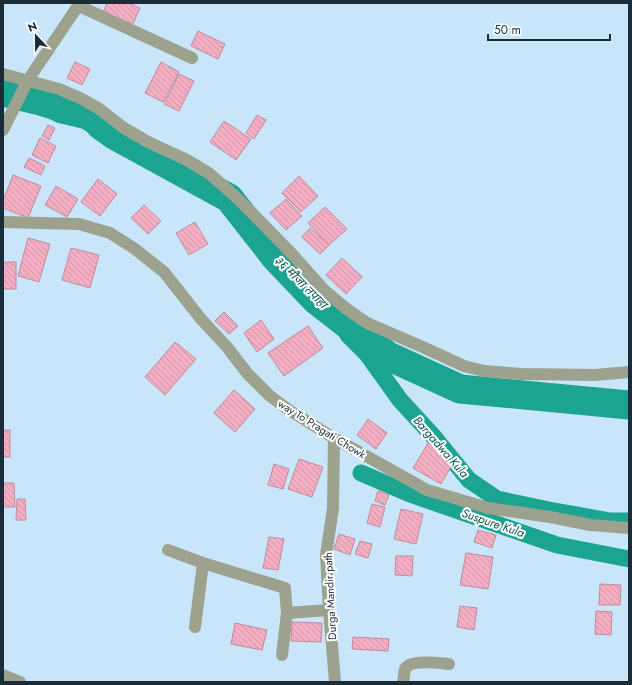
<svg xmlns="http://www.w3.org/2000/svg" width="632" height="685" font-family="Jost,'Noto Sans Devanagari',sans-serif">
<defs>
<pattern id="building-back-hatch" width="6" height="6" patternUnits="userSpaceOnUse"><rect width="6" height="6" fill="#f3aec3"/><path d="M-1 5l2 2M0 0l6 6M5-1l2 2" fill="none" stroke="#d096a8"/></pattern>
</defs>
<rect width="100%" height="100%" fill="#c9e5f9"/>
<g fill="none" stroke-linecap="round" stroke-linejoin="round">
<g stroke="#1ba591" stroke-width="17">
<polyline points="340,319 348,335 367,354 400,400 434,437 469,480 497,499 549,510 610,521 629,521"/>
<polyline points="361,473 410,494 557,545 629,559"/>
</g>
<polyline stroke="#1ba591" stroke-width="29" points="3,92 40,101 56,106 62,109 87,115 96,120 100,125 114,135 229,198 276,258 316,300 388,356 460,389 629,405"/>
</g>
<g fill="url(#building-back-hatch)" stroke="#c08c9b">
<polygon points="107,3 129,3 140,8 132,26 103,12"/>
<polygon points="198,31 225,44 218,59 191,46"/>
<polygon points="75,62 90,69 82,85 67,78"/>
<polygon points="161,62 179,72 163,102 145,93"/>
<polygon points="179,74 194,81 179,111 164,104"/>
<polygon points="257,115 266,120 254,139 246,133"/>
<polygon points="224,121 251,139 236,160 210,142"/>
<polygon points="48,125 55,128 49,140 42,136"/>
<polygon points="40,138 56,146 48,163 32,155"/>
<polygon points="29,158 45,166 41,175 24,167"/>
<polygon points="13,175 41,186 28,218 3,208 3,201"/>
<polygon points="299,176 318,196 301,212 282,193"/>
<polygon points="98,179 117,194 100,216 81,202"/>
<polygon points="56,186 78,199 67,217 45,205"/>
<polygon points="286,199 302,216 286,230 270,213"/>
<polygon points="144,205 161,221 148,234 131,218"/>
<polygon points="325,207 347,229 329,245 308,223"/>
<polygon points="195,222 208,244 189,255 176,233"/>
<polygon points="310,228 329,245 320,254 302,237"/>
<polygon points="28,238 50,244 39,282 18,276"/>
<polygon points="71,248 99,255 90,288 62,280"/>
<polygon points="342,258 362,277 346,294 326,275"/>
<rect x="3" y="262" width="13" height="27"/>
<polygon points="224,312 238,326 229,334 215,321"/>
<polygon points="261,320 274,339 257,352 244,333"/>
<polygon points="308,326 323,348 284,376 268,353"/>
<polygon points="175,342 196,359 165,395 145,377"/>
<polygon points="234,390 255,409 235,432 214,413"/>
<polygon points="368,419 387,433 376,449 357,435"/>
<rect x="3" y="430" width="7" height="27"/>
<polygon points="428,443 444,452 442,455 453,463 441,484 413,468"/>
<polygon points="299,459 323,467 312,497 288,489"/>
<polygon points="274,464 289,469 283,489 268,485"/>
<polygon points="3,483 14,483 15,507 3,507"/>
<polygon points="378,491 389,495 385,505 375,501"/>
<polygon points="17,499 25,499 26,520 16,520"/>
<polygon points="372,504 385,507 380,527 367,523"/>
<polygon points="401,509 423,514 416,544 394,539"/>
<polygon points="478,530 496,535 492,548 474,542"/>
<polygon points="339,534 355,539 350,555 334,549"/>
<polygon points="269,537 284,539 278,570 263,568"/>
<polygon points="360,541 372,544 368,558 355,554"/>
<polygon points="466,553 493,557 488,589 460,585"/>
<polygon points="396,556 413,556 412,576 395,575"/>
<polygon points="600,584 621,585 620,605 599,605"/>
<polygon points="460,606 477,608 474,630 457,627"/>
<polygon points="596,611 612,612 611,635 595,634"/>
<polygon points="292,622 322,623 321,642 291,641"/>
<polygon points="235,623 267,630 262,650 231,644"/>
<polygon points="353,637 389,639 388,651 352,649"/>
</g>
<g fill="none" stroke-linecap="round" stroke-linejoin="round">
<g stroke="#9ca28d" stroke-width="12">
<polyline points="79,6 192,58"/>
<polyline points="3,74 59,89 80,98 98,108 124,128 148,142 187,160 210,174 237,198 253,214 292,254 325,291 348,310 367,323 425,348 464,366 484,371 522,374 595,375 629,372"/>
<polyline points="3,130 28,80 80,3"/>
<polyline points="3,222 79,224 110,233 135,249 164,272 201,319 227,347 247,373 270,396 289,410 334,438 427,490 488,508 550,517 590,525 629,528"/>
<polyline points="334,438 333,508 326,555 329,610 335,682"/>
<polyline points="168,550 203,563 285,588 287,613 282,655"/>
<polyline points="287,613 329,610"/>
<polyline points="195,627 203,563"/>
<polyline points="3,675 20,682"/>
<path d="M403,682C404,678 404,673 405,669C410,659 439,663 449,664"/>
</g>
</g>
<g text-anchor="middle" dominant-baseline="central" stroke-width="4" stroke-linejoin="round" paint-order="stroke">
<g font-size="11" fill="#192c38" stroke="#fff">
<text transform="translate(322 429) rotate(32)">way To Pragati Chowk</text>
<text transform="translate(330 596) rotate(-93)">Durga Mandir path</text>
</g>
<g font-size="12" font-style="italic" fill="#085247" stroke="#fff">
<text transform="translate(301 282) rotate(45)">३६ मौजा तपाहा</text>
<text transform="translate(441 447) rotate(49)">Bargadwa Kula</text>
<text transform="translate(493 523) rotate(19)">Suspure Kula</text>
</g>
</g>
<rect width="632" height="685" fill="none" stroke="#192c38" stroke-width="8"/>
<g transform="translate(36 36) rotate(338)" stroke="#ffffff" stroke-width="3" paint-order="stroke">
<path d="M0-3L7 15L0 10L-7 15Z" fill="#192c38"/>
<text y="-6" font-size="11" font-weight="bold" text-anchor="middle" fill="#192c38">N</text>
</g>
<path d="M488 34v6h122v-6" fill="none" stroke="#192c38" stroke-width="2"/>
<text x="494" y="34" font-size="12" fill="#192c38" stroke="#ffffff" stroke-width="3" paint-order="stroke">50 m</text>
</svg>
